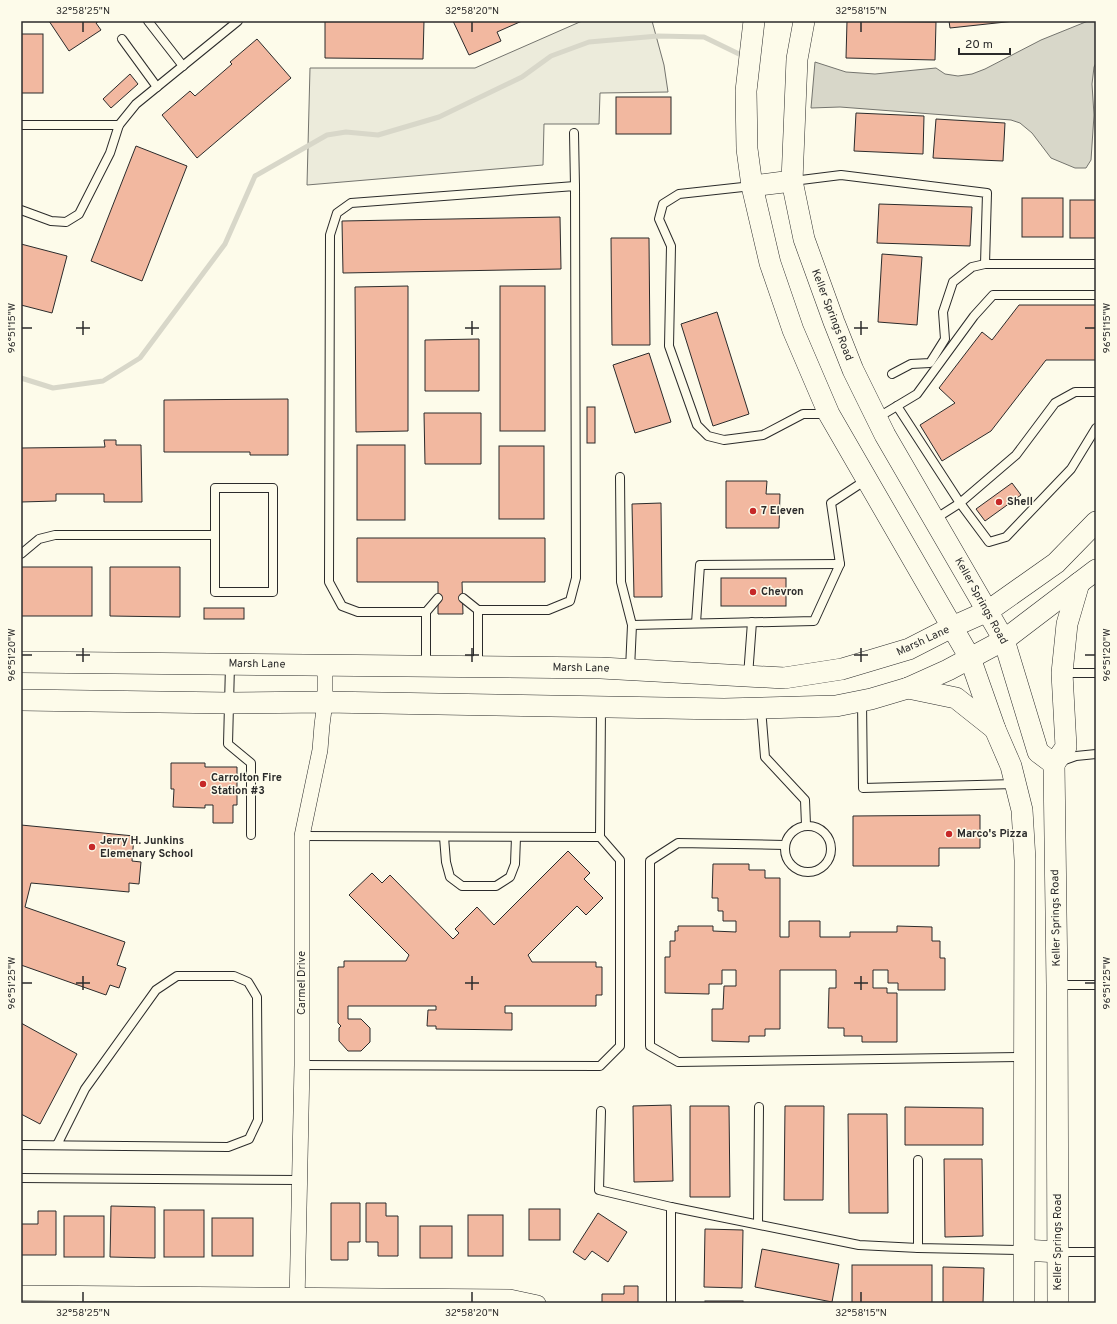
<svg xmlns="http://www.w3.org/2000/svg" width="1117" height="1324" font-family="Overpass,sans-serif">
<rect width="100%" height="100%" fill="#fdfbea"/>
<polygon fill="#ecebdb" stroke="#74746e" points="582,21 652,21 664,65 668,92 600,93 599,124 544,124 543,165 307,185 310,68 475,68"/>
<polygon fill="#d8d7c9" stroke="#74746e" points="1088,21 1096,21 1096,63 1094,67 1092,84 1094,115 1091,160 1086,168 1075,168 1051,158 1032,133 1020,123 1011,120 840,107 811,108 815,62 846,72 875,74 936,68 945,74 958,76 972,74 985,69 1041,40"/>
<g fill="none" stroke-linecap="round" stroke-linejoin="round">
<polyline stroke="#d8d7c9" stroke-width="5" points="21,378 53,388 103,381 140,358 225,244 255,176 327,135 346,132 378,135 439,117 522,77 551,56 589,42 658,36 704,37 739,54"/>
</g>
<g fill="#f2b8a0" stroke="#2b2b2b">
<polygon points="49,21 99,21 96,23 101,30 69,51"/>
<polygon points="325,21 424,21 423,59 325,58"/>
<polygon points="453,21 522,21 497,32 501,41 469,55"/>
<polygon points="847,21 936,22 935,60 846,58"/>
<polygon points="949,21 1015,21 950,28"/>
<rect x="21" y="34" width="22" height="59"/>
<polygon points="257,39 291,78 197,158 162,115 190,91 195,96 232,64 230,62"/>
<polygon points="130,74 138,84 111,108 103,99"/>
<rect x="616" y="97" width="55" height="37"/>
<polygon points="856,113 924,116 923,154 854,151"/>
<polygon points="936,119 1005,123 1003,161 933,158"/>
<polygon points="136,146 187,166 142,281 91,261"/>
<rect x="1022" y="198" width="41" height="39"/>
<rect x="1070" y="200" width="26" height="38"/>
<polygon points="879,204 972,207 970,246 877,243"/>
<polygon points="560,217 561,269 343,273 342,221"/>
<polygon points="611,238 649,238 650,345 612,345"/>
<polygon points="21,244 67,256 52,313 21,305"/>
<polygon points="882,254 922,257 917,325 878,322"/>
<polygon points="408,286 408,431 356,432 355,287"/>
<rect x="500" y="286" width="45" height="145"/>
<polygon points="1019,305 1096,305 1096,360 1046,360 991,431 942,461 920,425 955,403 939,388 982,332 992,340"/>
<polygon points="717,312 749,414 713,426 681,324"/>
<polygon points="479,339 479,391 425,391 425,340"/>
<polygon points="649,353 671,422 635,433 613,365"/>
<polygon points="288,399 288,455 250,455 250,452 164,452 164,400"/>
<rect x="587" y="407" width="8" height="36"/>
<polygon points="424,413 481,413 481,464 425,464"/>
<polygon points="104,440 116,440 116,445 141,445 142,502 104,502 104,494 56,494 56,501 21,502 21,448 105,447"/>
<rect x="357" y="445" width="48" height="75"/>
<rect x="499" y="446" width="45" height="73"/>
<polygon points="726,481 767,481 766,494 780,494 779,528 726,528"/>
<polygon points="1012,483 1021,495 985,521 976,509"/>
<polygon points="661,503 662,597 634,597 632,504"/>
<polygon points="357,538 545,538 545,582 462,582 463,614 438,614 438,582 357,582"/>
<rect x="21" y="567" width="71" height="49"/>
<polygon points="110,567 180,567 180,617 110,616"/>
<rect x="721" y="578" width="65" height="28"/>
<rect x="204" y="608" width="40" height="11"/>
<polygon points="171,763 205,763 205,767 237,767 237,805 233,805 233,823 213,823 213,805 205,805 205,808 173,807 174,789 171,789"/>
<polygon points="980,815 980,848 939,848 939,866 853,866 853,816"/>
<polygon points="21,825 134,836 132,861 141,862 139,884 129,883 129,892 31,883 25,907 125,942 117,965 126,968 119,988 110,985 106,995 21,965"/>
<polygon points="568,851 590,873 584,879 603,898 586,915 577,906 528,955 532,962 596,962 596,967 602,967 602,995 596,995 596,1006 505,1006 505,1013 512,1013 512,1030 436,1029 436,1026 427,1026 428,1010 436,1010 436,1006 348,1006 348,1019 361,1019 370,1028 370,1042 361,1051 348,1051 339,1041 339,1028 341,1026 338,1023 338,967 344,967 344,961 406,961 409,955 349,895 372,873 382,883 390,875 453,939 459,933 455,929 477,907 494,925"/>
<polygon points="713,864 749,864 749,870 765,870 765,878 780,878 780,937 789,937 789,921 820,921 820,937 850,937 850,932 897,932 897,926 932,927 932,941 940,941 940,958 945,958 945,990 898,990 898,983 888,983 888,970 873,970 873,988 887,988 887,993 897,993 897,1042 862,1042 862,1036 844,1036 844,1028 828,1028 829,988 836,988 836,970 780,970 780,1029 765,1029 765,1036 749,1036 749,1042 712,1041 712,1009 723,1009 724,986 736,986 736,970 722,970 722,984 709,984 709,994 665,993 665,957 670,957 670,941 675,941 675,931 678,931 678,926 713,926 713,931 736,932 736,921 723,921 723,911 718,911 718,898 712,898"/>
<polygon points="21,1023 77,1054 40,1124 21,1114"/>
<polygon points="671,1105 673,1181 634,1182 633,1106"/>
<polygon points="690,1106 729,1106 730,1197 690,1197"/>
<polygon points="785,1106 824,1106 823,1200 784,1200"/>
<polygon points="905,1107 983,1108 983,1145 905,1145"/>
<polygon points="848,1114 887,1114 888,1213 849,1213"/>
<polygon points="944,1159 982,1159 983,1236 945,1237"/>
<polygon points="331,1203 360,1203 360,1242 348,1242 348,1260 331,1260"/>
<polygon points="366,1203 386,1203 386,1216 398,1216 398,1256 378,1256 378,1242 366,1242"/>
<polygon points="111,1206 155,1207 155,1258 110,1257"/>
<rect x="529" y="1209" width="31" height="31"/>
<rect x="164" y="1210" width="40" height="47"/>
<polygon points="38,1211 56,1211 56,1255 21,1255 21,1224 38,1224"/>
<polygon points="598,1213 627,1232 608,1262 592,1251 585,1260 573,1252"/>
<rect x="468" y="1215" width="35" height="41"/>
<rect x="64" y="1216" width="40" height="41"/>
<rect x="212" y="1218" width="41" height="38"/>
<rect x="420" y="1226" width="32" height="32"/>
<polygon points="705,1229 743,1230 742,1288 704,1287"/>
<polygon points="762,1249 839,1264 832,1302 755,1287"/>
<rect x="852" y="1265" width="80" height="38"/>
<polygon points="943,1267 984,1268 983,1303 943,1303"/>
<polygon points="624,1286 638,1286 638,1303 602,1303 602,1294 624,1294"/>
<rect x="705" y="1301" width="38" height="2"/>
</g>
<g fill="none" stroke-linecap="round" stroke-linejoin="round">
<defs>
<g id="service">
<polyline points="148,21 183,66"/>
<polyline points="122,39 157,87"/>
<polyline points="21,125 119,125"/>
<polyline points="574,133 575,186"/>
<polyline points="793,181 841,175 987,193 985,264"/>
<polyline points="752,186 679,194 663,204 659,219 671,246 669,346 697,425 708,436 724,440 763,435 803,414 828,414"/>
<polyline points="21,210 51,221 66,222 79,214 110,153 119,125 136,104 238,21"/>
<polyline points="892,374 911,364 930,363 945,339 943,312 953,282 972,267 985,264 1096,264"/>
<polyline points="897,406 960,503 1016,455 1055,403 1075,392 1096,392"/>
<polyline points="877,418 917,394 974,316 993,295 1096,295"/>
<polyline points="620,477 621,582 632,625"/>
<rect x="215" y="488" width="58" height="104"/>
<polyline points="935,519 960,503 989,542 1006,537 1071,469 1096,428"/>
<polyline points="21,554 39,539 55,535 215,535"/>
<polyline points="438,598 426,612 358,612 342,606 329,582 330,235 337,213 351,203 575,186 576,578 570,601 548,610 478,610 463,598"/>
<polyline points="478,610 478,666"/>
<polyline points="426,612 426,665"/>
<polyline points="696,623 700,565 840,564"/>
<polyline points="230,665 228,744 251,763 251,835"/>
<polyline points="630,669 632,625 814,621 840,564 831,503 866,480"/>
<polyline points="1063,673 1096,673"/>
<polyline points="748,676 752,622"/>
<polyline points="862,701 863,788 1015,784"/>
<polyline points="761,708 765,757 805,800 806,825"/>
<polyline points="1062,761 1076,756 1096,754"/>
<circle cx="808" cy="849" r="23"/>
<polyline points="302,836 600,837"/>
<polyline points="444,837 446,862 450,877 462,886 496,886 510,877 515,864 516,837"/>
<polyline points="785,845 678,843 650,861 650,1046 678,1062 1023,1057"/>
<polyline points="1057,985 1096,985"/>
<polyline points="302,1065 600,1066 620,1046 620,860 600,837 601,708"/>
<polyline points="601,1111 599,1190 671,1207 859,1245 918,1248 1024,1250"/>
<polyline points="21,1145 228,1147 249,1139 258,1120 257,997 248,982 234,976 177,976 156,990 85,1089 57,1145"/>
<polyline points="21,1178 299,1180"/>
<polyline points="671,1207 671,1303"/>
<polyline points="758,1224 759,1107"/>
<polyline points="918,1248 918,1160"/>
<polyline points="1059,1252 1096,1252"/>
</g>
<g id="minor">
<polyline points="21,1293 510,1297 538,1303"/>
<polyline points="297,1303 302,1065 302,836 320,750 322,725 325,702 325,665"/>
</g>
<g id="secondary">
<polyline points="754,21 746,91 747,149 752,186 770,263 793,330 829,414 970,658 995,729 1011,766 1022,810 1025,860 1024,1303"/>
<polyline points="804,21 797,59 792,181 804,239 834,322 853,370 885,435 1004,640 1038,752 1054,764"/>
<polyline points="752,186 792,181"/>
<polyline points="21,662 601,668 784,678 842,669 909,649 952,627 988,611 1056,563 1096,522"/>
<polyline points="908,688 956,698 995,729"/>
<polyline points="21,700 229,703 325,702 724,709 836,706 871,699 908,688 948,670 1004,640 1096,570"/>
<polyline points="1054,764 1057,985 1058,1303"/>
<polyline points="1054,764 1066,747 1062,673 1067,624 1079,583"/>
<polyline points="1024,1250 1058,1252"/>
</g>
</defs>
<use href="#service" stroke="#2b2b2b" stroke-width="10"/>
<use href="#minor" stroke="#2b2b2b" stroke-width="16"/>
<use href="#secondary" stroke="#2b2b2b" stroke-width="22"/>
<use href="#service" stroke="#fdfbea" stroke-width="8"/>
<use href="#minor" stroke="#fdfbea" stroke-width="15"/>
<use href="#secondary" stroke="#fdfbea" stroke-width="21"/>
</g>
<path fill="none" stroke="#2b2b2b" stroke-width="1.5" d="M83,22V32M472,22V32M861,22V32M83,321V335M472,321V335M861,321V335M22,328H32M76,328H90M465,328H479M854,328H868M1085,328H1095M83,648V662M472,648V662M861,648V662M22,655H32M76,655H90M465,655H479M854,655H868M1085,655H1095M83,976V990M472,976V990M861,976V990M22,983H32M76,983H90M465,983H479M854,983H868M1085,983H1095M83,1292V1302M472,1292V1302M861,1292V1302"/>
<g fill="#c62828" stroke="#fdfbea" stroke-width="1.5">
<circle cx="999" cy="502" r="4"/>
<circle cx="753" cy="511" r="4"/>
<circle cx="753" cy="592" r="4"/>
<circle cx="203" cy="784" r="4"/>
<circle cx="949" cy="834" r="4"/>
<circle cx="92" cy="847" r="4"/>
</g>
<g text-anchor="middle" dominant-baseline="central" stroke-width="3" stroke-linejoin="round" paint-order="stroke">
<g font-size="11" fill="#2b2b2b" stroke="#fdfbea">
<text transform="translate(832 315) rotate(69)">Keller Springs Road</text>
<text transform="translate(981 601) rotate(61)">Keller Springs Road</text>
<text transform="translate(923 641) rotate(-25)">Marsh Lane</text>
<text transform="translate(257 664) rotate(1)">Marsh Lane</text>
<text transform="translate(581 668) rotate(1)">Marsh Lane</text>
<text transform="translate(1056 918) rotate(-91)">Keller Springs Road</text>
<text transform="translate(302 983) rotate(-90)">Carmel Drive</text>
<text transform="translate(1058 1242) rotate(-90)">Keller Springs Road</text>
</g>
<g font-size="11" font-weight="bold" fill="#2b2b2b" stroke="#fdfbea" text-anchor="start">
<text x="1007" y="502">Shell</text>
<text x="761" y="511">7 Eleven</text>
<text x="761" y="592">Chevron</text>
<text x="211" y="778">Carrolton Fire<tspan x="211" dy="13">Station #3</tspan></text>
<text x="957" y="834">Marco's Pizza</text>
<text x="100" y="841">Jerry H. Junkins<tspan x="100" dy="13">Elemenary School</tspan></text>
</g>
</g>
<rect width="1117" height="1324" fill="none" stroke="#fdfbea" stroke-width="44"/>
<path d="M959 48v6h51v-6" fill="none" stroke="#2b2b2b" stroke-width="2"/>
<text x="965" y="48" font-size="12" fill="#2b2b2b" stroke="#fdfbea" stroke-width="3" paint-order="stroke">20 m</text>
<rect x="22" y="22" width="1073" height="1280" fill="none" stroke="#2b2b2b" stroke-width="1.5"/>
<g font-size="10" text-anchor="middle" fill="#2b2b2b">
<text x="83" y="14">32°58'25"N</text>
<text x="472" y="14">32°58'20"N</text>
<text x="861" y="14">32°58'15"N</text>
<text transform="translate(1106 328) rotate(-90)" y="4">96°51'15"W</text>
<text transform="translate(11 328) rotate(-90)" y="4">96°51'15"W</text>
<text transform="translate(1106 655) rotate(-90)" y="4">96°51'20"W</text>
<text transform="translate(11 655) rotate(-90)" y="4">96°51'20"W</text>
<text transform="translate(1106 983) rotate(-90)" y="4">96°51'25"W</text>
<text transform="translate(11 983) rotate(-90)" y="4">96°51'25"W</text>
<text x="83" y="1316">32°58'25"N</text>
<text x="472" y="1316">32°58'20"N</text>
<text x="861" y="1316">32°58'15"N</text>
</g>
</svg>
